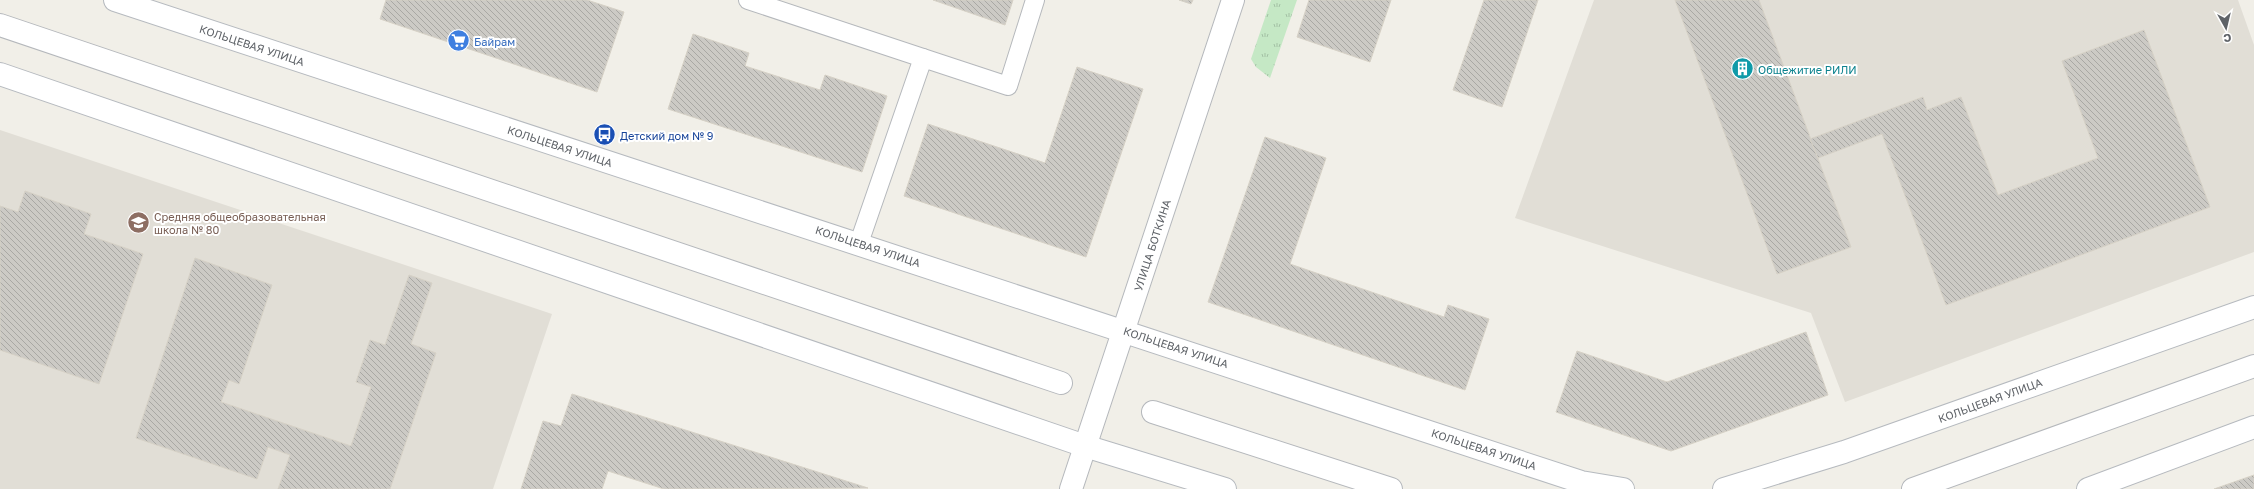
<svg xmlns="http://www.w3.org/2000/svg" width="2254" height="489" font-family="'Golos Text',sans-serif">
<defs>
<pattern id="grass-tufts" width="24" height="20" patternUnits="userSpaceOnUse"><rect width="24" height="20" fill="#c5e8c5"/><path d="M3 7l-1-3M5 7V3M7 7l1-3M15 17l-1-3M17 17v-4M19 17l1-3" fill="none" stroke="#a3c0a4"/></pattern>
<pattern id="building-back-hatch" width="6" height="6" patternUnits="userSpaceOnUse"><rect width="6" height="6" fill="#cccac5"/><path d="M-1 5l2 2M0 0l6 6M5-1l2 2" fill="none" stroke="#a9a8a4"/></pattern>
</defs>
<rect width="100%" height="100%" fill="#f1efe8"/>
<g fill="#e1ded6">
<polygon points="1594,0 2238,0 2254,45 2254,252 1845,402 1811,313 1515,218"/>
<polygon points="0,130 552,314 493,489 0,489"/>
</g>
<polygon fill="url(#grass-tufts)" points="1271,0 1297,0 1270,78 1256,67 1251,59"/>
<g fill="url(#building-back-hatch)" stroke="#d6d1c6">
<polygon points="386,0 587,0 624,12 597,92 380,19"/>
<polygon points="933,0 1013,0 1005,25"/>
<polygon points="1179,0 1193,0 1191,4"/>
<polygon points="1309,0 1391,0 1370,62 1297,37"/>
<polygon points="1484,0 1538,0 1502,107 1453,90"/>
<polygon points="1675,0 1759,0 1851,247 1777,274"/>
<polygon points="2144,30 2210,207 1946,305 1882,134 1818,158 1810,139 1923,97 1927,110 1961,97 1998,195 2098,158 2062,61"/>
<polygon points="693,34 749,53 745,66 820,90 825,75 887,96 862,172 668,109"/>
<polygon points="1077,67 1143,89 1086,257 904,196 928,124 1045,163"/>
<polygon points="1265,137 1326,158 1290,264 1444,317 1448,305 1489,319 1465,390 1208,302"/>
<polygon points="25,191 91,214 84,234 143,254 99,384 0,350 0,206 18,212"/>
<polygon points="195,258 272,285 239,384 229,380 221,402 351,446 371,387 356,382 370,340 385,345 409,275 432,283 411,344 436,353 390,489 278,489 290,455 268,447 257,479 136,438"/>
<polygon points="1806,332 1828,395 1671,451 1556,412 1577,351 1667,382"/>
<polygon points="572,394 868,488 664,489 608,471 602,489 521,489 543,421 561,426"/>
<polygon points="2254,475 2254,489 2214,489"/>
</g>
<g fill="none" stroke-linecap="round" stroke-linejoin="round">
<defs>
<g id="service">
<polyline points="748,0 923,58"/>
<polyline points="859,243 923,58 1008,86 1035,0"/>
</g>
<g id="pedestrian">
<polyline points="0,25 1061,383"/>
<polyline points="1153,412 1391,489"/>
<polyline points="1913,489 2254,366"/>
</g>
<polyline id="minor" points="1071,489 1233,0"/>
<g id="secondary">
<polyline points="115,0 1581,482 1623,489"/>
<polyline points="0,74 1085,446 1225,489"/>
<polyline points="1724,489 1844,452 2254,307"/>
<polyline points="2088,489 2254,427"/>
</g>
</defs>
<use href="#service" stroke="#b5b8bc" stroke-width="20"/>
<use href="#pedestrian" stroke="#b5b8bc" stroke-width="24"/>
<use href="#minor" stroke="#b5b8bc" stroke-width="24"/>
<use href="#secondary" stroke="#b6babf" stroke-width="24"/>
<use href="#service" stroke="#fff" stroke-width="18"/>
<use href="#pedestrian" stroke="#fff" stroke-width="22"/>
<use href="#minor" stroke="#fff" stroke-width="22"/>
<use href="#secondary" stroke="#fff" stroke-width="22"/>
</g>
<defs>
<symbol id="supermarket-disc" viewBox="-11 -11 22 22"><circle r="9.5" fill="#3f7fe0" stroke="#fff"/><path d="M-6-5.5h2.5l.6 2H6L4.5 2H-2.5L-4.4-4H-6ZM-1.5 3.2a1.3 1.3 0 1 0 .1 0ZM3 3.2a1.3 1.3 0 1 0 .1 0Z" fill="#fff"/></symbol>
<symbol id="building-disc" viewBox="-11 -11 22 22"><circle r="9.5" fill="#0f9aa8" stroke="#fff"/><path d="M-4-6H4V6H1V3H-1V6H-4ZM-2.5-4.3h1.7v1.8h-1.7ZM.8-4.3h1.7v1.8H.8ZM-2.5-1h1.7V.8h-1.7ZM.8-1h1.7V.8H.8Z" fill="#fff"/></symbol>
<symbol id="bus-disc" viewBox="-11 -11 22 22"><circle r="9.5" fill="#1a4fb4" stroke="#fff"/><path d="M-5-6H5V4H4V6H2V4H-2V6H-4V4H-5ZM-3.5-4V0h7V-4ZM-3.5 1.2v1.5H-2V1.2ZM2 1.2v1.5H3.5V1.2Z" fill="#fff"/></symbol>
<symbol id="school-disc" viewBox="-11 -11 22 22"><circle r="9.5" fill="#8d6e63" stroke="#fff"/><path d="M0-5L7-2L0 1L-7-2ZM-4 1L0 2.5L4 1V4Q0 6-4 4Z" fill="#fff"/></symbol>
</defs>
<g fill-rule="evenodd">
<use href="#supermarket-disc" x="446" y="28" width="25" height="25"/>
<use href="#building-disc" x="1730" y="56" width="25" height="25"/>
<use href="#bus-disc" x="592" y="122" width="25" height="25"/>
<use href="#school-disc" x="126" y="210" width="25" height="25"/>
</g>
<g text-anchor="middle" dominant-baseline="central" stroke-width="4" stroke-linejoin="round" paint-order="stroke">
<g font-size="11" fill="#366cbe" stroke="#fff" text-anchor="start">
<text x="474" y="41">Байрам</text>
</g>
<g font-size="11" fill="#5f6368" stroke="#fff">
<text transform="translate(252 45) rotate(18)">КОЛЬЦЕВАЯ УЛИЦА</text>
<text transform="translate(560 146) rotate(18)">КОЛЬЦЕВАЯ УЛИЦА</text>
<text transform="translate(1152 245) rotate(-72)">УЛИЦА БОТКИНА</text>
<text transform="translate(868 246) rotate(18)">КОЛЬЦЕВАЯ УЛИЦА</text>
<text transform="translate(1176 347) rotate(18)">КОЛЬЦЕВАЯ УЛИЦА</text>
<text transform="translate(1990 400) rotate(-20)">КОЛЬЦЕВАЯ УЛИЦА</text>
<text transform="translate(1484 449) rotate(18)">КОЛЬЦЕВАЯ УЛИЦА</text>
</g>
<g font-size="11" fill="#0d838f" stroke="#fff" text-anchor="start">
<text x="1758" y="69">Общежитие РИЛИ</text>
</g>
<g font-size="11" fill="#164399" stroke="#fff" text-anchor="start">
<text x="620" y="135">Детский дом № 9</text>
</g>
<g font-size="11" fill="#785e54" stroke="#fff" text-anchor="start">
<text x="154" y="216">Средняя общеобразовательная<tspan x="154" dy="13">школа № 80</tspan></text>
</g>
</g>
<g transform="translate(2226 28) rotate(172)" stroke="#ffffff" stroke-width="3" paint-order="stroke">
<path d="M0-3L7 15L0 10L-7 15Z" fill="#5f6368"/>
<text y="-6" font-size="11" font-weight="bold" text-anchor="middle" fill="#5f6368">С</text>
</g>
</svg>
